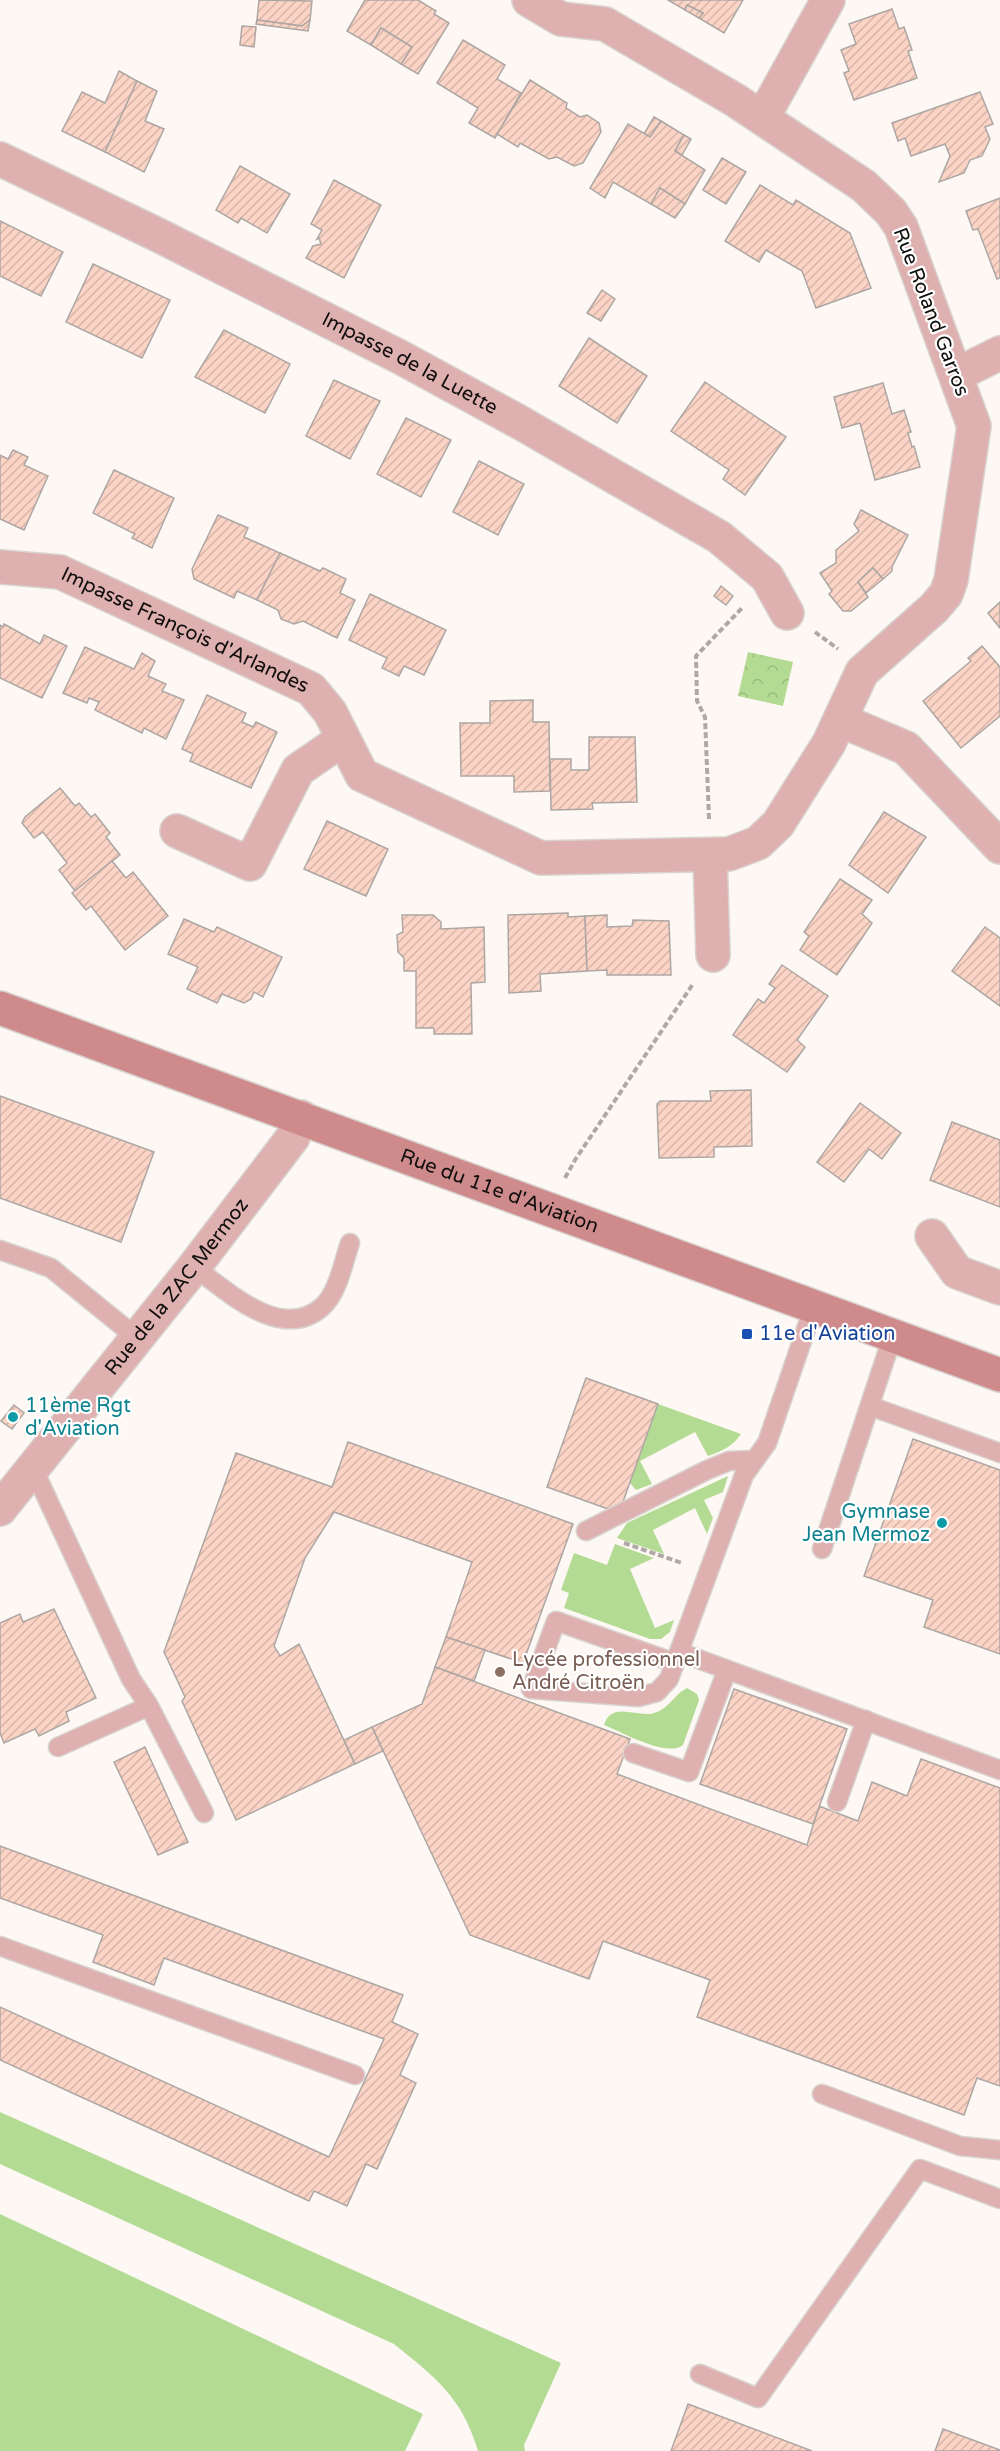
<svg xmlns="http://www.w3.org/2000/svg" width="1000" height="2451" font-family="'Varela Round',sans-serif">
<defs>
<pattern id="park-crowns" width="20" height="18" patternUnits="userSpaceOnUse" patternTransform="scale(1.5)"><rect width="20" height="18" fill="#b3db93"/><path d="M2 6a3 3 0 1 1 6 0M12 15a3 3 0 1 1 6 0" fill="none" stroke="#99bb7e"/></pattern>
<pattern id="building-hatch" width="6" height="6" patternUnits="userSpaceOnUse" patternTransform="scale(1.5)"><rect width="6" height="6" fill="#fcd4c6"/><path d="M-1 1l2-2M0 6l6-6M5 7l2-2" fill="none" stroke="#d7b5a9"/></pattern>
</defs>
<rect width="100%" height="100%" fill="#fef8f4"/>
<g fill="#b3db93">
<path d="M658,1404L741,1434C732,1447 722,1451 708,1456L695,1432L640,1461L652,1484L636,1490L630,1483Z"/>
<polygon points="728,1476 723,1492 704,1500 713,1518 707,1534 695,1508 653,1530 664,1554 617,1538 627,1523"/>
<polygon points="615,1544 654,1558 630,1569 655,1628 674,1620 670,1632 661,1639 650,1639 564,1608 569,1593 561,1590 574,1553 607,1565"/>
<path d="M687,1688L697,1694L699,1700L683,1745C667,1758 622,1732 604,1725C611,1703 632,1715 649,1714C668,1712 673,1695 687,1688Z"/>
<path d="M0,2112L561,2363L524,2445L525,2451H478C462,2397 436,2378 394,2344L0,2164Z"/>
<polygon points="0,2214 423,2414 405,2451 0,2451"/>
</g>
<polygon fill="url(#park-crowns)" points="748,652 793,662 783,706 738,696"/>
<g fill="url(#building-hatch)" stroke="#ada7a4" stroke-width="1.5">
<polygon points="259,0 312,1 310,20 302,26 257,20"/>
<polygon points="365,0 418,0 436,11 434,14 449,23 418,74 401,64 412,47 381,28 371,45 347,31"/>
<polygon points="668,0 743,0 724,33 699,18 703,13 687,5 685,10"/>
<polygon points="687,5 703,13 699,18 685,10"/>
<polygon points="892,9 899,29 904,27 912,50 908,51 917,78 854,100 844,73 849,71 841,50 856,44 849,24"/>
<polygon points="257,20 302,26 310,20 308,31 256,24"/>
<polygon points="242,26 256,27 254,47 240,45"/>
<polygon points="381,28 412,47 401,64 371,45"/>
<polygon points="463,40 505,65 497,79 521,93 495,138 469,123 478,108 437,83"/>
<polygon points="119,71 137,81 105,152 62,131 82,92 105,103"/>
<polygon points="530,80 567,103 566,108 580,117 587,115 599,123 601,132 583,163 574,166 557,157 549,159 520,143 518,147 497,134"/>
<polygon points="137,81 157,91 145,121 164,129 144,172 105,152"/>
<polygon points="980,92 993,124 985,127 990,139 982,156 970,160 964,173 939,182 950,156 945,144 911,156 905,138 898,141 892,123"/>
<polygon points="654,117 661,121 650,137 644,134"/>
<polygon points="661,121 684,135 675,151 705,170 685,204 660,188 651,204 613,182 605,198 590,188 628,124 650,137"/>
<polygon points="684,135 691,139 682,155 675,151"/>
<polygon points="722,158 746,172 726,204 703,190"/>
<polygon points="240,166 290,194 267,233 241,218 238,223 216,210"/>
<polygon points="334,180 381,205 344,278 306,258 313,246 321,244 319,238 317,239 322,230 311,224"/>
<polygon points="760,185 793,205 796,200 850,233 871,288 816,308 802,271 766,250 759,262 725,241"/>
<polygon points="660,188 685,204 675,218 651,204"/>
<polygon points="1000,198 1000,278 997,279 978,229 973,230 966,211"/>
<polygon points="0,221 63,252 41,296 0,276"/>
<polygon points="93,264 170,300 142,358 66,322"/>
<polygon points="602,290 615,299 601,321 587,313"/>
<polygon points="224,330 290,364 265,413 195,377"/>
<polygon points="589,338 647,376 617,423 559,386"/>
<polygon points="334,380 380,401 350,459 306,436"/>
<polygon points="705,382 786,437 745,495 723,479 729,470 671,431"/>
<polygon points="883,383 892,414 904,410 911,432 908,433 912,447 914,446 920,467 875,480 860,423 842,428 834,397"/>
<polygon points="406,418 451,440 421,497 377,474"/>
<polygon points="13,450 28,457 24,465 48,476 24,530 0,519 0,455 8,459"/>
<polygon points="479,461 524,484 498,535 453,512"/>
<polygon points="114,470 174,498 152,548 132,538 135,534 93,513"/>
<polygon points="861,510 908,535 892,567 892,571 883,579 873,568 858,582 868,597 851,611 843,611 829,594 832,591 820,573 836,563 836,550 859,531 854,524"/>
<polygon points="218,515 248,528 244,537 280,553 257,600 237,591 234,598 194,579 192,569"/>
<polygon points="280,553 320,571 323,568 346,579 340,593 355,600 337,638 303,621 294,624 281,619 278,610 257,600"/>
<polygon points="873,568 883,579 866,593 858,582"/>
<polygon points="721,586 733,596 726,605 714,596"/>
<polygon points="370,594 446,630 424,675 404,666 399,676 382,668 387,658 349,640"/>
<polygon points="1000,602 1000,628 988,613"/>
<polygon points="4,624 40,644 44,635 67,646 42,698 0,678 0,625 3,627"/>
<polygon points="982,646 1000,667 1000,716 961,748 923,701 971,661 968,658"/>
<polygon points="85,647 134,669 142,653 155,661 148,676 166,684 162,691 184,700 166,739 144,728 142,733 95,710 99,702 89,698 87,703 63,693"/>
<polygon points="207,695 246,713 242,722 253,727 256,722 277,732 251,788 190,761 193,754 182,749"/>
<polygon points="533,700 533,722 549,722 550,791 514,792 514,776 461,776 460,723 490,723 490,701"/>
<polygon points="589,737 635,737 637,802 592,803 593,809 551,810 550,759 571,759 571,770 589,770"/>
<polygon points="60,788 75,806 79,803 91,817 95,814 110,833 106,837 120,855 75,891 59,870 67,863 43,832 34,838 22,823 25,817"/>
<polygon points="884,812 926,837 888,893 849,865"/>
<polygon points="327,821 388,849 366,896 304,869"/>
<polygon points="112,861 126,878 133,872 168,916 125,950 91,906 86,910 72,893"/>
<polygon points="840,879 872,900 862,914 872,923 837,975 800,950 809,936 804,932"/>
<polygon points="568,913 568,917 585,916 587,971 540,974 541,991 509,993 508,915"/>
<polygon points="402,915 433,915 441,922 441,929 484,927 485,982 471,983 472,1034 434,1034 434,1028 416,1028 416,971 404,971 404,958 398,952 397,935 403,932"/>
<polygon points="607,915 607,927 632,926 633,920 669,921 671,975 607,975 607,970 587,971 585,916"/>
<polygon points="184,919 214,932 217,927 282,957 263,997 254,992 251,999 244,1003 222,994 217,1003 187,989 198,967 168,954"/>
<polygon points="985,927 1000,938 1000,1006 952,971"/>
<polygon points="782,965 828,996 797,1040 805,1047 787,1072 733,1035 758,999 764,1003 775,988 769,984"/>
<polygon points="751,1090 752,1146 714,1147 714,1157 659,1158 657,1104 660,1101 711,1101 710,1091"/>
<polygon points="0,1096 154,1152 121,1242 0,1198"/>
<polygon points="860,1103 901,1133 882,1159 869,1149 844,1182 817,1162"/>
<polygon points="952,1122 1000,1140 1000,1207 930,1180"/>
<polygon points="586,1378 658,1404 619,1513 547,1487"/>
<polygon points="14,1405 24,1413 12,1429 1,1421"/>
<polygon points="913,1439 1000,1470 1000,1654 924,1627 933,1600 864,1576"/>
<polygon points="348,1442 573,1524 523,1663 446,1637 472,1562 334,1512 305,1558 274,1646 280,1656 299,1644 355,1764 236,1820 182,1701 185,1697 164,1652 236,1453 332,1487"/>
<polygon points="54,1609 96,1698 66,1712 69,1721 39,1736 35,1729 4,1743 0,1733 0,1623 20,1614 23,1622"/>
<polygon points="446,1637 485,1650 474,1681 435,1667"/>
<polygon points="435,1667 630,1739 617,1774 807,1845 819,1806 858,1821 872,1782 907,1796 921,1759 1000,1788 1000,2086 977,2078 964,2115 697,2017 710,1980 603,1941 589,1979 470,1935 372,1727 422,1704"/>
<polygon points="734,1689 847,1729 813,1824 700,1784"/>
<polygon points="372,1727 383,1751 355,1764 344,1740"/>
<polygon points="145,1747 188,1842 158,1855 114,1762"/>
<polygon points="0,1846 403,1995 392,2022 418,2034 400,2075 416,2083 377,2169 366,2164 347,2206 314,2191 309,2201 0,2060 0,2007 329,2157 384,2039 164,1958 154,1985 93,1962 103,1935 0,1898"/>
<polygon points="688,2404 812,2451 671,2451"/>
<polygon points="943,2429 1000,2450 1000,2451 935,2451"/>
</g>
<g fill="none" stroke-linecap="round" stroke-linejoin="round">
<defs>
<g id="lane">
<polyline points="0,1250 51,1268 137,1338"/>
<path d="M194,1267C226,1290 281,1343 322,1307C338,1293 343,1263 350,1243"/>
<polyline points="870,1406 1000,1453"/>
<polyline points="33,1468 131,1679 149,1706 204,1813"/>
<polyline points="586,1531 707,1470 729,1461 755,1460"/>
<polyline points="822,1549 893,1335"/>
<polyline points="679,1652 1000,1770"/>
<polyline points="675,1663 556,1621 531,1689 638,1697 657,1692 669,1679 744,1475 767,1443 814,1306"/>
<polyline points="58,1747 149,1706"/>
<polyline points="633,1753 689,1772 727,1670"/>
<polyline points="837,1802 866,1720"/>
<polyline points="0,1946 355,2075"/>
<polyline points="822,2094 960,2146 1000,2150"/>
<polyline points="700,2374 758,2398 920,2169 1000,2199"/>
</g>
<g id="street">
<polyline points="763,117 828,0"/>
<path id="s1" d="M0,159L158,235L400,357L521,423L719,537L767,577L787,613"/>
<polyline points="956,372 968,369 1000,353"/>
<path id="s2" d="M0,567L60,572L311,689L330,712L362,775L541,858L729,854L758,843L778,824L829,743L862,672L934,608L946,594L951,580L974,426L908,246L901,227L891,212L864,186L735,100L605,24L561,19L529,0"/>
<polyline points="840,720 906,748 1000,847"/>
<polyline points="177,831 250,864 298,770 343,739"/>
<polyline points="710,855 713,955"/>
<polyline points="932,1236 957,1272 1000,1288"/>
<path id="s3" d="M0,1509L194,1267L293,1137L301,1117"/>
</g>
<g id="secondary">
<path id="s4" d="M0,1008L1000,1375"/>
</g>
</defs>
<use href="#lane" stroke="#d8d3cf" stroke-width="21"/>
<use href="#street" stroke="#d8d3cf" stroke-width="36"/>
<use href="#secondary" stroke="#d8d3cf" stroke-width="36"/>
<g stroke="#aea9a6" stroke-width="4" stroke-dasharray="6 3" stroke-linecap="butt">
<polyline points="815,632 838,649"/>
<polyline points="709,819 705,717 697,701 696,656 743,607"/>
<polyline points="565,1178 575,1160 693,984"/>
<polyline points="624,1543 682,1563"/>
</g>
<use href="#lane" stroke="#dfb0b0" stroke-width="18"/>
<use href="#street" stroke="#dfb0b0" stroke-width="33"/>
<use href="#secondary" stroke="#cf8b8c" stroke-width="33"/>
</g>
<rect fill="#1a4fb4" stroke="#fff" stroke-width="2" x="741" y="1328" width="12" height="12" rx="3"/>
<g fill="#0f9aa8" stroke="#fff" stroke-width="2">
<circle cx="13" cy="1417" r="6"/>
<circle cx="942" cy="1523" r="6"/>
</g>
<circle fill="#8d6e63" stroke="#fff" stroke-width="2" cx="500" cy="1672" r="6"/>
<g text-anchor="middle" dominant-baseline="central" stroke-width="4.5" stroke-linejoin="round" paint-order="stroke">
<g font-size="20" fill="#100e0d" stroke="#fff">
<text transform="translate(931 312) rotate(69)">Rue Roland Garros</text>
<text stroke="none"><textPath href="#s1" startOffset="458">Impasse de la Luette</textPath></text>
<text stroke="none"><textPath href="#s2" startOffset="198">Impasse François d'Arlandes</textPath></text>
<text stroke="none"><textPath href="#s4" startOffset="532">Rue du 11e d'Aviation</textPath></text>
<text stroke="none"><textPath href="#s3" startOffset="284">Rue de la ZAC Mermoz</textPath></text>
</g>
<g font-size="20" fill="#164399" stroke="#fff" text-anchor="start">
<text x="759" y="1334">11e d'Aviation</text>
</g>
<g font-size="20" fill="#0d838f" stroke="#fff" text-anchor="start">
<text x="25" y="1406">11ème Rgt<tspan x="25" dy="23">d'Aviation</tspan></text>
<text x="930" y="1512" text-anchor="end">Gymnase<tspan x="930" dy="23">Jean Mermoz</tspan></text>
</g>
<g font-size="20" fill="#785e54" stroke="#fff" text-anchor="start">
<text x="512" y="1660">Lycée professionnel<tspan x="512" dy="23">André Citroën</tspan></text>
</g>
</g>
</svg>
